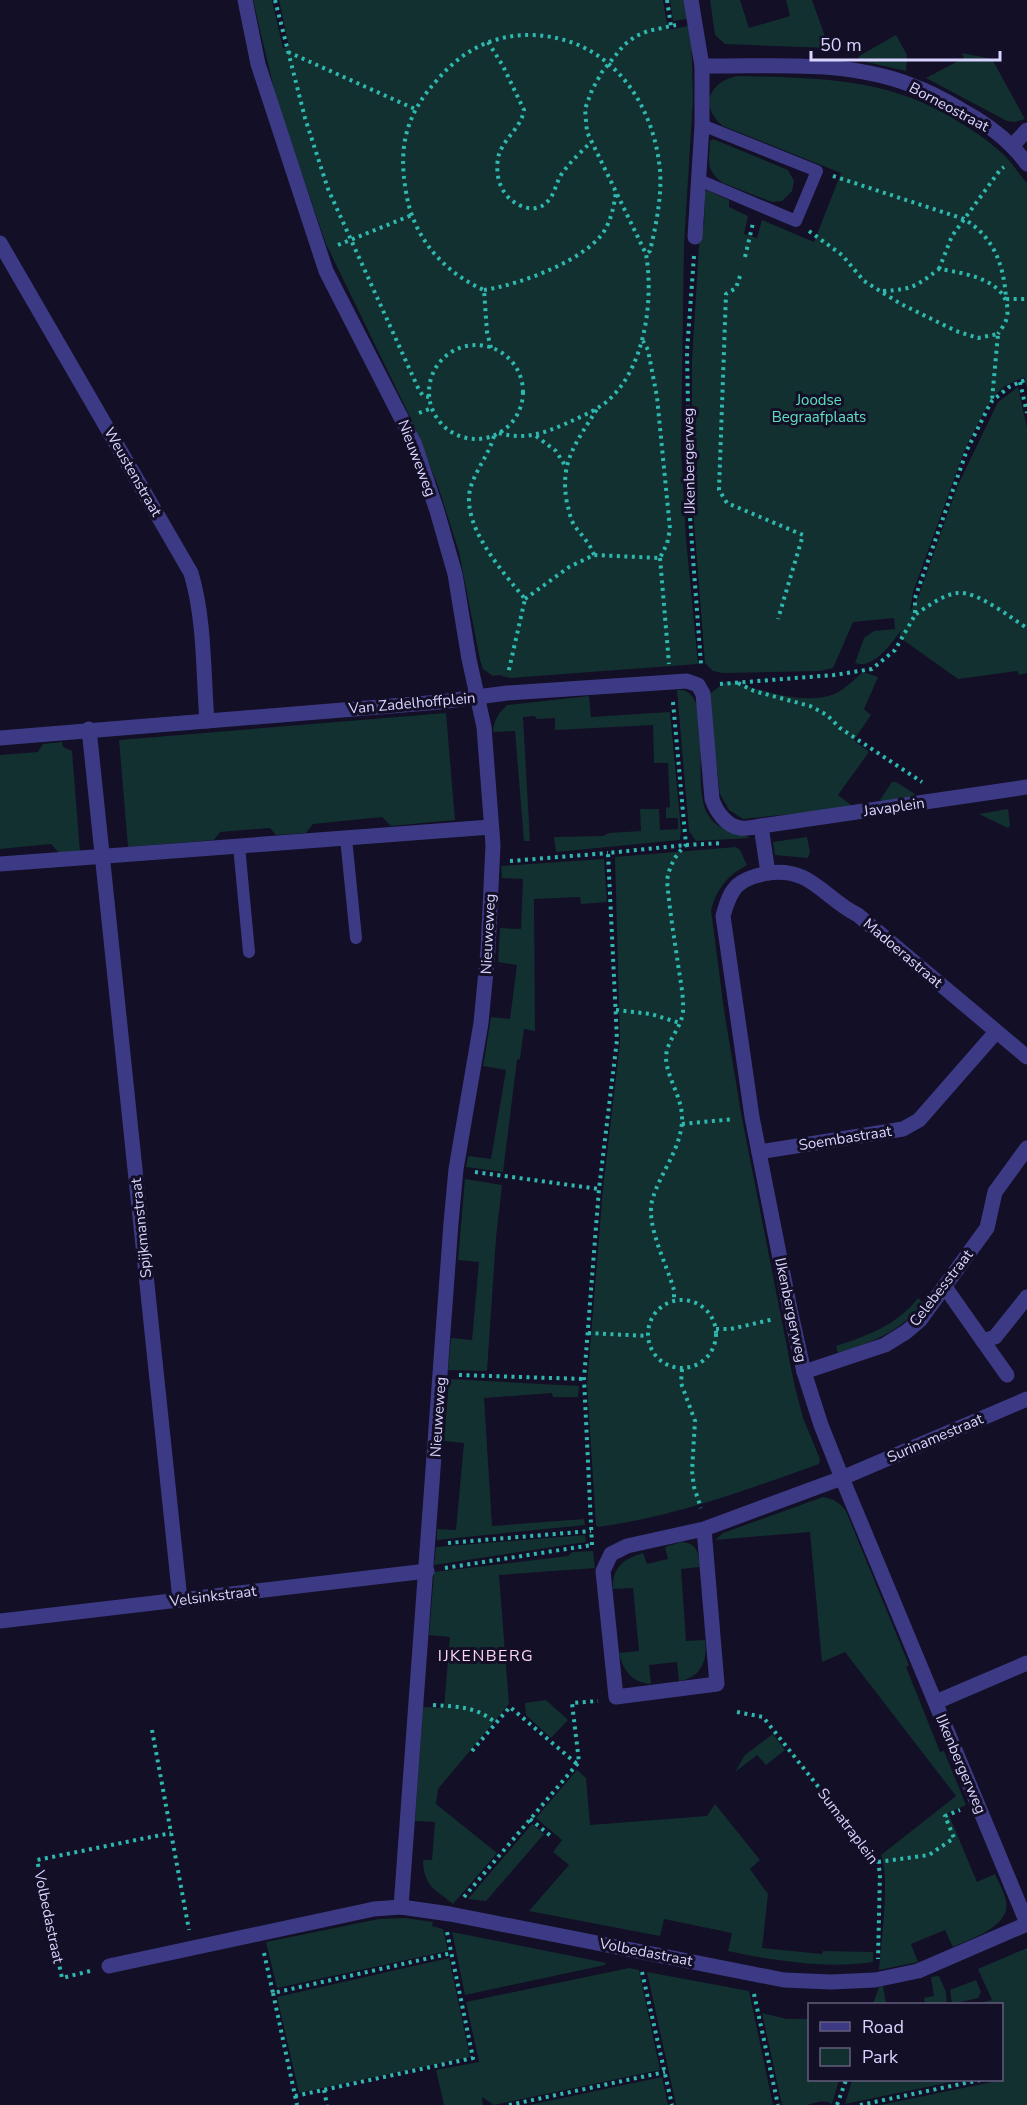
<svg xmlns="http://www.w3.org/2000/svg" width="1027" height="2105" font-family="'Nunito Sans',sans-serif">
<rect width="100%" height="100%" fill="#130f26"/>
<g fill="#12302f">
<polygon points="253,0 272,0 283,48 289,47 279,0 663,0 668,30 688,26 691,29 693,99 684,244 681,450 686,539 698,664 510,678 499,675 493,676 483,669 480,660 459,552 438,486 413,423 326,244 276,98"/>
<polygon points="670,0 684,0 687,19 673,21"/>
<polygon points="710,0 740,0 749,28 790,16 786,0 812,0 829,48 725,44 715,35"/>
<polygon points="896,35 907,55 906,71 858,60 859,56"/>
<polygon points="962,53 992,59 1025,119 1015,122 1007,121 926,78 964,58"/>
<path d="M737,76C817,78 889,77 959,122C976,132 993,144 1007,158C1014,166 1020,175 1027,183V388L1024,377L1005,386L996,394L984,412L965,449L913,592L910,612L919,595L957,487L998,402L1018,387L1027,428V673L1019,675L1017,671L958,679L899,637L901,630C892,643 873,670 855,663L864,638L874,631L895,629L894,618L853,622L833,668L820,671L723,673L713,671L705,663L692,496V360L700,230L704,226L705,192L707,190L729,200V207L748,216L744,234L757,238L762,220L814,242L841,173L723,126C699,106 709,82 737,76Z"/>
<path d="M713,139L788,170L794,181L792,191L782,201L772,202L723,183C705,170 709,161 710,141Z"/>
<path d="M863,672L878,677L864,709L871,715L854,740L869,752L838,795L851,805L849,808L743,819L729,810L720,794L708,695L727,681C756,688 799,704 828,696C842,693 852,681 863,672Z"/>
<path d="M677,690C682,690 686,690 690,694C711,713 692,786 707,813C718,833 734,829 750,838L696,841L689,831Z"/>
<path d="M589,696L591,717L670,712L681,830L680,840L556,852L554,837L603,836L609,833L641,831L640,809H659L660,830L678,829V818H666V808L670,807L668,763H654L653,725L555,730V718L536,719L535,716L523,717L530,841H524L515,731L493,732C494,720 498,714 507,705Z"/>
<polygon points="446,713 455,820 391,826 382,817 313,824 306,833 276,835 270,828 220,832 214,840 128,847 119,740"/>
<polygon points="62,742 63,747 72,751 80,852 60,854 51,844 0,849 0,755 38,752 43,744"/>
<polygon points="892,782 896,782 915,794 913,797 883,802 880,800"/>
<polygon points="1008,809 1010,826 1008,828 979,814"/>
<polygon points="807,837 810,852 808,858 775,855 773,842"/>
<path d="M736,847L740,850L747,865C728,875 716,889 711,910L724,1010L741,1113L794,1383L803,1418L820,1459L819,1464C746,1490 674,1517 598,1527L596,1525L587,1385L603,1188L620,1042L615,857Z"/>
<polygon points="604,859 607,902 581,904 580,897 534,899 535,1031 524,1029 520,1059 517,1060 503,1172 466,1167 468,1156 491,1159 506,1070 483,1066 491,1017 510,1019 517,965 498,962 500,928 521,929 523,879 502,878 501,866"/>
<polygon points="465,1179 502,1185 496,1238 487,1371 448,1370 451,1338 472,1340 479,1262 458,1260"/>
<path d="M918,1298L923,1303C901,1331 872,1343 838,1353L836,1346C867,1336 897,1325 918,1298Z"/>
<polygon points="449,1379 579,1386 578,1397 553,1397 552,1393 484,1398 492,1526 584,1519 585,1525 437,1540 437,1529 456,1530 464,1443 444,1441"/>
<path d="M823,1497C834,1499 839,1502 846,1511L909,1665L906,1667L940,1752L944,1751L966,1805L948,1813L977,1882L995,1874C999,1883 1004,1892 1006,1901C1012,1926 970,1939 953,1947L945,1930L911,1944L918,1962L879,1970C881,1945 890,1875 881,1855L956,1796L845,1652L822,1662L810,1532L715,1540L723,1533Z"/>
<polygon points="585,1535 586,1542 434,1565 436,1547"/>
<path d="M681,1542C698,1543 698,1553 700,1567L681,1569L686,1641L705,1640C708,1660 701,1678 679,1681L677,1662L649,1665L651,1684C632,1683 623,1670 619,1653L639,1651L633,1588L613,1589C612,1567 624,1559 643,1553L647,1564L668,1559L665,1547Z"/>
<path d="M593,1551L595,1568L499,1575L509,1704L438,1789L436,1804L497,1853L453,1904C434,1888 424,1887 423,1860H432L435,1822L415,1821L423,1707L444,1708L450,1637L429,1635L434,1572L568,1556L572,1552Z"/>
<polygon points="546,1700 568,1720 551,1738 526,1715 525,1703"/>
<polygon points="773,1734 785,1750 766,1765 757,1755 735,1772 745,1755"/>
<path d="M577,1770L586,1778L590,1825L707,1816L715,1804L760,1860L750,1869L768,1894L762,1948L822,1954L823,1951L873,1952V1962C825,1969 775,1961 728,1951L732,1933L664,1919L660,1936L529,1911L569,1865L553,1852L562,1840L536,1818Z"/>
<polygon points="532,1824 544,1834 486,1901 468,1899"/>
<polygon points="405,1918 433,1922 432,1926 443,1929 448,1951 277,1988 266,1942 379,1919"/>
<polygon points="452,1932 602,1962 606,1963 605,1965 465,1995"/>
<polygon points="1027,1948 1027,2105 880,2105 1002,2080 1002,2004 975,2004 992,2000 978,1969"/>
<polygon points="449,1958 470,2057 299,2093 277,1997"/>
<polygon points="629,1968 639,1970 660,2070 494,2105 482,2097 483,2105 444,2105 436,2070 479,2062 466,2002"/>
<polygon points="647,1972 749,1991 773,2105 676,2105"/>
<polygon points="939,1976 946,1992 947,2004 925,2004 924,1998 934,1996 931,1977"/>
<polygon points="976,1980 981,1992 978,1998 952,2004 950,1990"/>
<polygon points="883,1986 886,2004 873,2004 879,1987"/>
<path d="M762,2013L787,2019H809L810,2080H839L832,2104C822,2099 817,2103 807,2105C800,2105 790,2105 782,2105Z"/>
<polygon points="662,2077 668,2105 529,2105"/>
<polygon points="852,2080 961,2080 845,2104"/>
</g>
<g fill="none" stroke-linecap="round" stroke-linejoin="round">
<g stroke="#2fb8b0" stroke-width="4" stroke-dasharray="3 4.5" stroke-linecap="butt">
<polyline points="275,0 305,118 328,189 419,390 423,396 429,397"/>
<polyline points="667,0 671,26"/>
<path d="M488,42L503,66L524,110C521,129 502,139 498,158C496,172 498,186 508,197C520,209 540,215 551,197C556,189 557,180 563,172C571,161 582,151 591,142"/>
<polyline points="288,52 415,109"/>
<path d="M833,176L964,219C994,237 1004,265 1006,299H1027"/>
<polyline points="809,231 842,255 864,281 901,304 956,331 978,338 998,334 992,400"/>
<polyline points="338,245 412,215"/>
<polyline points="694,256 687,351 690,518 701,664"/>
<polyline points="745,257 753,223"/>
<polyline points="939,269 952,236 1000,170 1004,167"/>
<polyline points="740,276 736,288 726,294 719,490 727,503 803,535 778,619"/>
<path d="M484,290C518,285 589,260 606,228C612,216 614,205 616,192"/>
<path d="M883,291C913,289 915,287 939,269C966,273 1013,281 1007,317C1006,323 1001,329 998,334"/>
<circle cx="476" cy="392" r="47"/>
<path d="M491,348L487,332L484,290C443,272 413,237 406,192C398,146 406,114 438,79C463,50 494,34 533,35C608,38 653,99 660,170C662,197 656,225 650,251L646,254"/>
<polyline points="1020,382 1027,413"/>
<polyline points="419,413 432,408"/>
<path d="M499,433C523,440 542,434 565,424C578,418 593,412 605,403C645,371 654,301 646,254L587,132L585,109L592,90L602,72L624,45L636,36L648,31L676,25"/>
<path d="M494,436C489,454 477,468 471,486C459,524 503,572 525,599L508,674"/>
<polyline points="536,436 556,451 566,467"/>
<path d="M594,555C590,543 581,535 574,525C570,518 569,510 567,503C559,461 577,442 597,409"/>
<polyline points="660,558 669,664"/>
<polyline points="525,599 569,567 594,555 660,558 667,544 670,529 657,397 648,350 643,341"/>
<path d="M916,614C927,607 942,595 957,593C976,590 1011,618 1027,628"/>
<polyline points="738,683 754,691 810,706 827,715 840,728 922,782"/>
<polyline points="720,684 834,675 872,669 895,650 915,615 915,598 967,450 988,408 992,401 1009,387 1027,379"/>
<path d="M673,702L686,845C675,855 670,865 667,880C669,905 673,931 677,957C679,974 684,994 683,1012C681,1029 666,1041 666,1058C667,1079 683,1098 682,1120C681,1150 659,1174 652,1201C646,1226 667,1265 674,1290V1301"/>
<polyline points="510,861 608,853"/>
<polyline points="616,1010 651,1014 680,1023"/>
<polyline points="682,1124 734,1119"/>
<polyline points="475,1172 599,1189"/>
<circle cx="682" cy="1334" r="34"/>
<polyline points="716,1329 731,1329 774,1319"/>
<polyline points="588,1333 648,1336"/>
<polyline points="682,1369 681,1383 695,1421 692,1471 694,1487 701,1508"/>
<polyline points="459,1375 584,1379"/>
<polyline points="448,1543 591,1531"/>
<polyline points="592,1545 584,1379 599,1189 617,1040 608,853 686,845 723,843"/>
<polyline points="445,1568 592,1545"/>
<path d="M433,1705C460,1707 475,1706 496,1723L510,1707L577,1764"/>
<polyline points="737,1712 763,1717 878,1862 880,1874 878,1959"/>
<polyline points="152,1730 189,1930"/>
<polyline points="472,1751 496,1723"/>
<polyline points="530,1819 552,1837"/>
<polyline points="878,1862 929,1855 954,1838 945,1816 960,1810"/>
<polyline points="464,1897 579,1762 572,1703 598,1701"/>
<polyline points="264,1953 273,1993 452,1953"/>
<polyline points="90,1971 62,1978 37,1860 171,1833"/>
<polyline points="642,1972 672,2105"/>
<polyline points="273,1993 297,2105"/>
<polyline points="754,1994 778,2105"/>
<polyline points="324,2090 327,2105"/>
<polyline points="295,2096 473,2058 447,1932"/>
<polyline points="509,2105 665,2072"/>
<polyline points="837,2105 846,2080"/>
<polyline points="860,2105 980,2080"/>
</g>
<g stroke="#3d3a85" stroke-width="12">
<polyline points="699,180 796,221 817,171 702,125"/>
<polyline points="346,838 356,938"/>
<polyline points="239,846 249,952"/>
</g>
<g stroke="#3d3a85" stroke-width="15">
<polyline points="245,0 258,64 326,271 415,445 437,511 455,574 469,659 484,727 493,845 488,950 481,1023 456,1169 451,1223 401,1907"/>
<polyline points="691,0 702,66"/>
<polyline points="1012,146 1027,130"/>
<path d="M695,237L702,125V66C770,67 846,59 911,85C928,91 945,100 960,109C986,123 1010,140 1027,164"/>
<path d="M0,243L191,573C205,620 203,672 207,721"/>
<polyline points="89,729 180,1600"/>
<path d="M0,738L440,702L507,693L687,681L698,685L703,694L712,799C716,811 726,826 740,828C746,829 754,827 761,826L768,873C737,879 731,887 723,916L752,1117L791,1314L804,1372L821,1425L842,1478L1027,1923"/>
<polyline points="761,826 1027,787"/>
<polyline points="0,864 491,827"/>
<path d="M768,873C812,867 823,898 858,915L1027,1057"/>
<polyline points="759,1152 903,1129 919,1120 996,1032"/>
<polyline points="945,1287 983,1341 995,1337 1027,1297"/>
<polyline points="983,1341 1007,1375"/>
<polyline points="804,1372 885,1345 906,1332 920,1320 987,1228 995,1192 1027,1148"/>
<polyline points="704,1529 717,1684 616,1697 603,1571 611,1554 627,1546 704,1529 842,1478 1027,1399"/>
<polyline points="0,1621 427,1571"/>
<polyline points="936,1702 1027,1663"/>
<polyline points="109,1966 374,1909 401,1907 450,1914 784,1980 831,1982 875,1980 918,1971 1027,1924"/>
</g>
</g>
<g text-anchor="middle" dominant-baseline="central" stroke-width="6" stroke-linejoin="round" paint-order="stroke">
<g font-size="15" fill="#d9d4ff" stroke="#130f26">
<text transform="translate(949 107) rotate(28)">Borneostraat</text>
<text transform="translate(417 458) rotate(69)">Nieuweweg</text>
<text transform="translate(689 461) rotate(-91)">IJkenbergerweg</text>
<text transform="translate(133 472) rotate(60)">Weustenstraat</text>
<text transform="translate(412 703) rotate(-5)">Van Zadelhoffplein</text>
<text transform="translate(894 807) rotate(-8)">Javaplein</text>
<text transform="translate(488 934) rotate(-87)">Nieuweweg</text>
<text transform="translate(903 953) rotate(40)">Madoerastraat</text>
<text transform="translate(845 1138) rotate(-9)">Soembastraat</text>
<text transform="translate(141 1228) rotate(-96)">Spijkmanstraat</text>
<text transform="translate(941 1288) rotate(-52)">Celebesstraat</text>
<text transform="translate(791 1310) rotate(78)">IJkenbergerweg</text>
<text transform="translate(438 1417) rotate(-86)">Nieuweweg</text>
<text transform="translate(935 1438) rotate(-23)">Surinamestraat</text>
<text transform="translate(213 1596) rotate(-7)">Velsinkstraat</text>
<text transform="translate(961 1764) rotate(67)">IJkenbergerweg</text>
<text transform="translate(848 1826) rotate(53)">Sumatraplein</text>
<text transform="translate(49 1917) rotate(78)">Volbedastraat</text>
<text transform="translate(646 1952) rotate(11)">Volbedastraat</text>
</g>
<g font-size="15" fill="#5fe0c0" stroke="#130f26">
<text x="819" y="400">Joodse<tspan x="819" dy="17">Begraafplaats</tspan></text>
</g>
<g font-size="16" letter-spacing="1.5" fill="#ffd6f0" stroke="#130f26">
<text x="486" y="1656">IJKENBERG</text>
</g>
</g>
<rect x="808" y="2003" width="195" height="78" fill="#130f26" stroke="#625e7d" stroke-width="1.5"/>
<rect x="820" y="2022" width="30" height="9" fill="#3d3a85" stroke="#625e7d" stroke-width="1.5"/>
<text x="862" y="2033" font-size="18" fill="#d9d4ff">Road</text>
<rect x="820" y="2048" width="30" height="18" fill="#12302f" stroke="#625e7d" stroke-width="1.5"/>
<text x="862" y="2063" font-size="18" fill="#d9d4ff">Park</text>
<path d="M811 51v9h189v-9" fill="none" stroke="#d9d4ff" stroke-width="3"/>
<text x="820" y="51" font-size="18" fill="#d9d4ff" stroke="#130f26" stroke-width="4.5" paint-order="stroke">50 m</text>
</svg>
